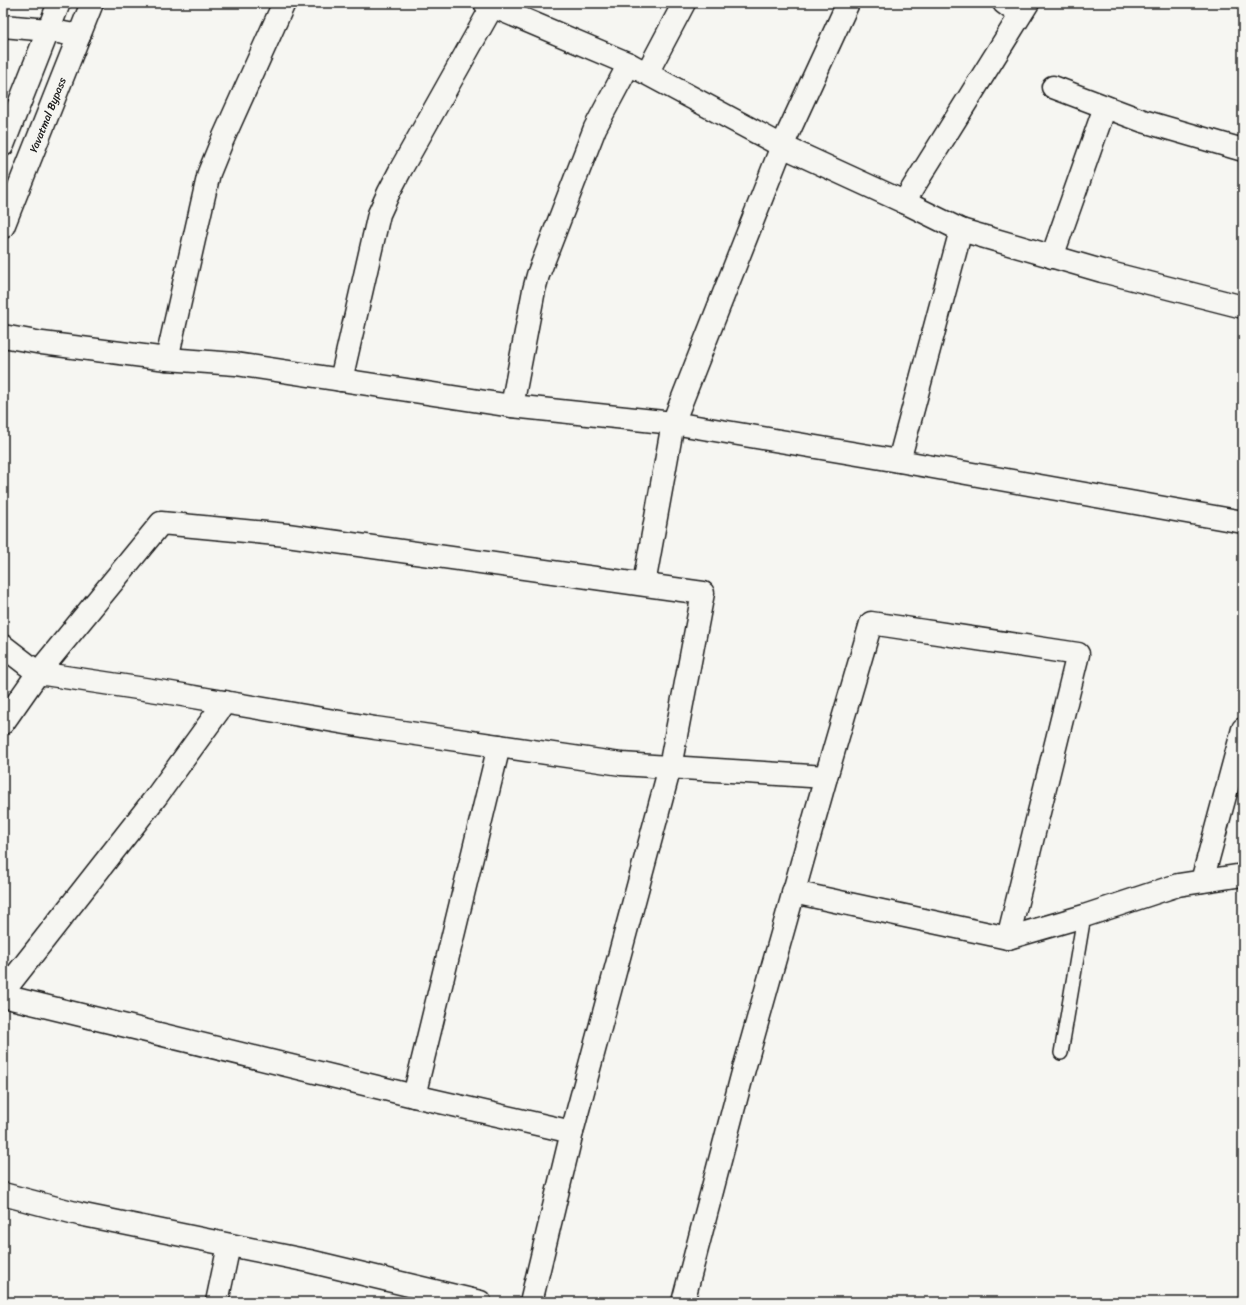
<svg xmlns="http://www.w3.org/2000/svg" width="1246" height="1305" font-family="Sriracha,sans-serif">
<rect width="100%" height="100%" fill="#f6f6f2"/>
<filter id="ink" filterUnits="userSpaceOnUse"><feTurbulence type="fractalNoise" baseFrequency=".025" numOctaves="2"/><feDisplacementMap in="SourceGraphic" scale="8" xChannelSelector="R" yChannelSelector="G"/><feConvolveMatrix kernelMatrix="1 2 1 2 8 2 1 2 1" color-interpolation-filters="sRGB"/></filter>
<g filter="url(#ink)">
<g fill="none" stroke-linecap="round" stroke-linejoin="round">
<defs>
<polyline id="service" points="1061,1053 1084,916"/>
<g id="minor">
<polyline points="485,3 629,64 782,146 904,202 961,230 1102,271 1243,307"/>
<polyline points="1004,3 1020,15"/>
<polyline points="3,26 48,30 79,36"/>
<polyline points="647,73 684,3"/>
<polyline points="1053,87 1143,121 1243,150"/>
<polyline points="904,202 1028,3"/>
<polyline points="1052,257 1105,107"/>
<polyline points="3,336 42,343 167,359 236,364 512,406 673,423 899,461 1243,522"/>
<polyline points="167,359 209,173 222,141 284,3"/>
<polyline points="341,380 379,214 389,192 401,169 492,7"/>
<polyline points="512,406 534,290 538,275 595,128 629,64"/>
<polyline points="899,461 961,230"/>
<polyline points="644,584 673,423 782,146 848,3"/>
<polyline points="3,646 38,673 171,693 375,728 621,764 826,777"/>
<polyline points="3,723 38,673 161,523 287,535 703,593 670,767 572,1132 531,1302"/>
<polyline points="1202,881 1243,729"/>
<polyline points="793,892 1008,938 1084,916 1178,885 1243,875"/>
<polyline points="3,992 156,797 225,702"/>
<polyline points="3,996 414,1096 572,1132"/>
<polyline points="414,1096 499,746"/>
<polyline points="3,1194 79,1214 309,1261 480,1302"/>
<polyline points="217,1302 229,1245"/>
<polyline points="683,1302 742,1076 826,777 871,623 1078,654 1008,938"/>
</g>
<g id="primary">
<polyline points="3,145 59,3"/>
<polyline points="3,227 92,3"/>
</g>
</defs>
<use href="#service" stroke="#1c1c1c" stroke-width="16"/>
<use href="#minor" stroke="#1c1c1c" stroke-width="25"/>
<use href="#primary" stroke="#1c1c1c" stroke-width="25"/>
<use href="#service" stroke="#f6f6f2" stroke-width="13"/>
<use href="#minor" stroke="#f6f6f2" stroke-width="22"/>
<use href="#primary" stroke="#f6f6f2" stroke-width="22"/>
</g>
</g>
<g text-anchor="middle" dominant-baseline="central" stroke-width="3.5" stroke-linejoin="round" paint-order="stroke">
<g font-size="11" fill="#1c1c1c" stroke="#f6f6f2">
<text transform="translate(48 115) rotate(-68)">Yavatmal Bypass</text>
</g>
</g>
<rect width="1246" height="1305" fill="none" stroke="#f6f6f2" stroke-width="16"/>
<rect x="8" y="8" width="1230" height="1289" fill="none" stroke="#1c1c1c" stroke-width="1.5" filter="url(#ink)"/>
</svg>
